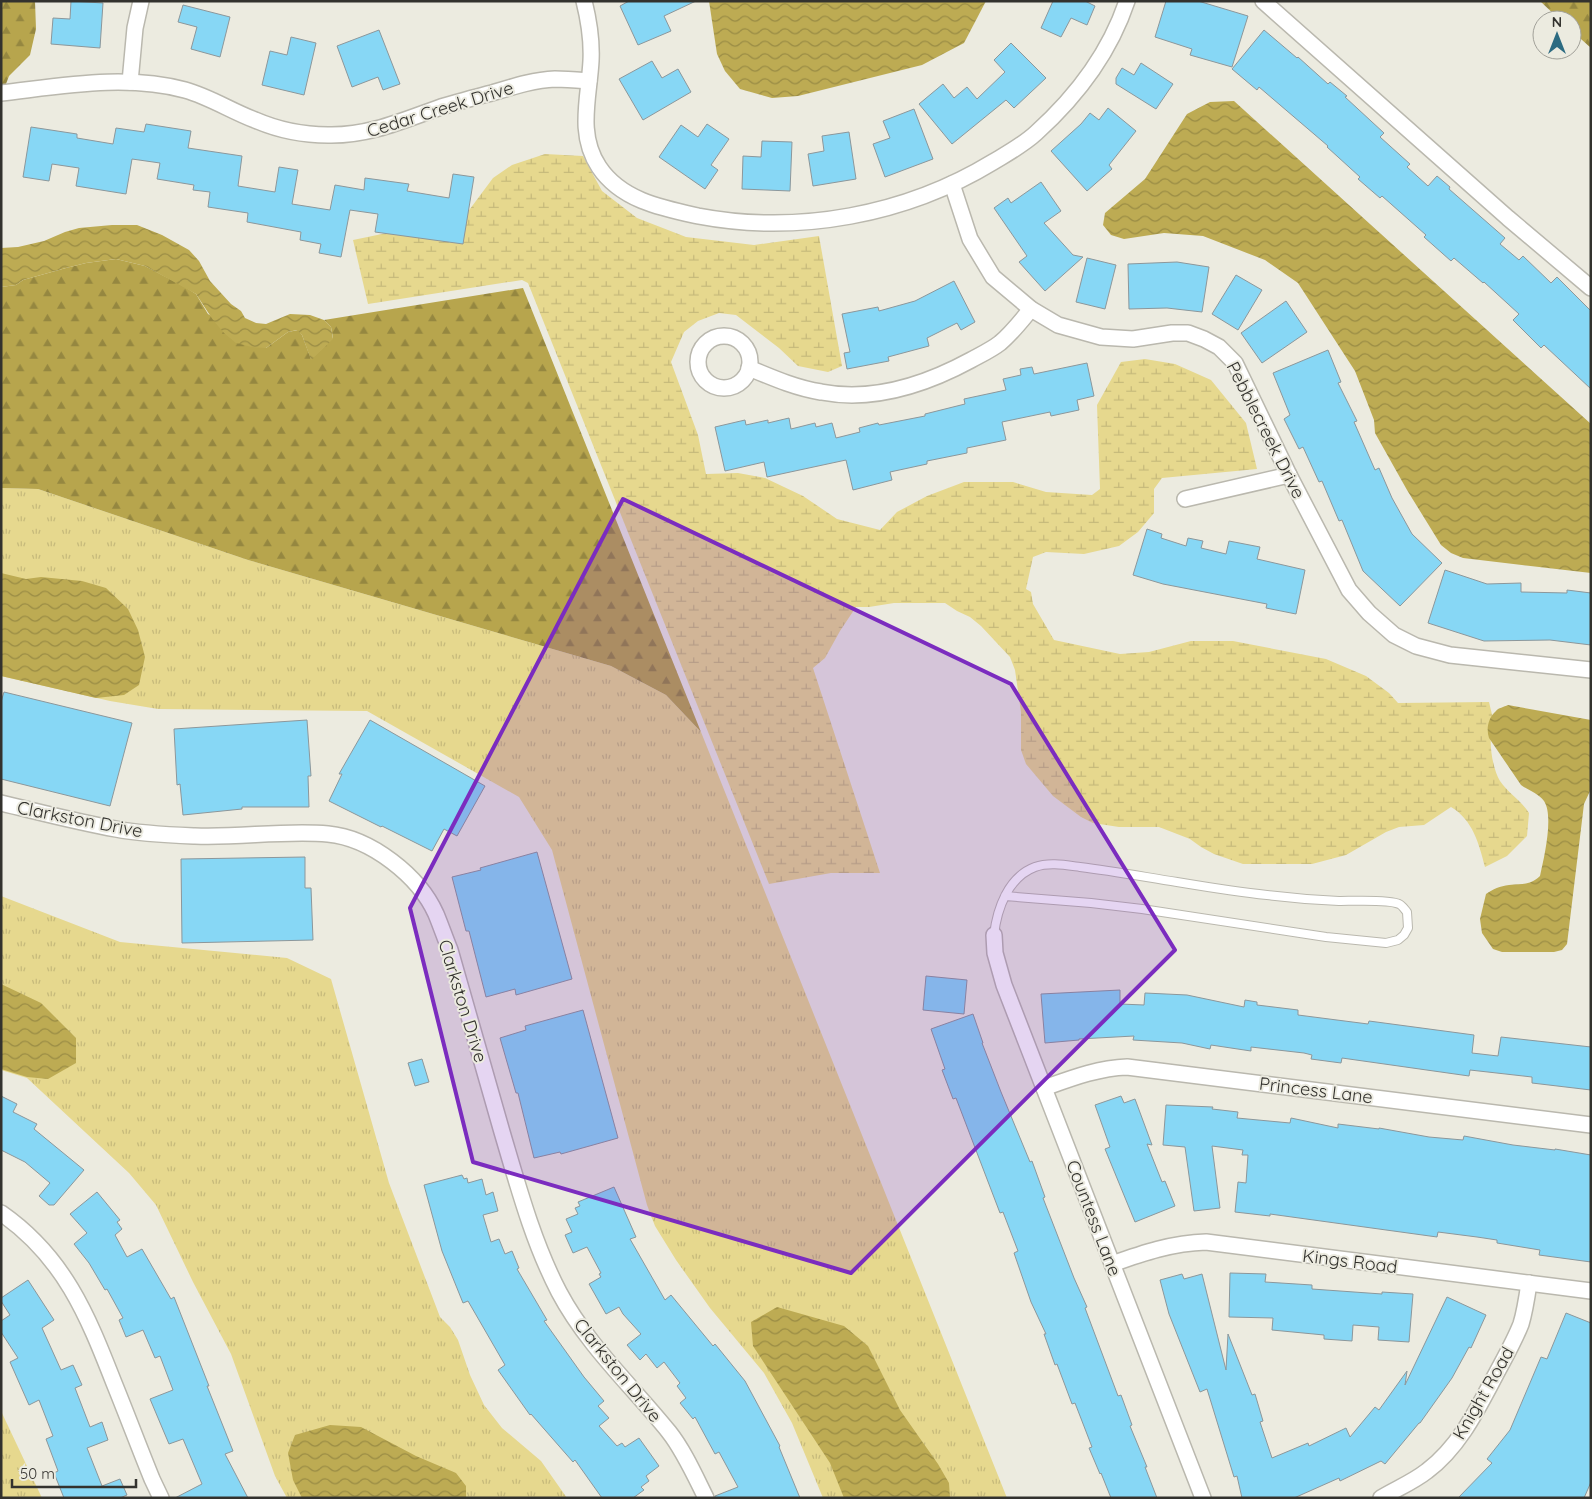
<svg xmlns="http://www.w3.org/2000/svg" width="1592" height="1499" font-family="Quicksand,sans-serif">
<defs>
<pattern id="grass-tufts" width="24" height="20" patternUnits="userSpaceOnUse" patternTransform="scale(1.25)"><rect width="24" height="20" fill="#e6d88e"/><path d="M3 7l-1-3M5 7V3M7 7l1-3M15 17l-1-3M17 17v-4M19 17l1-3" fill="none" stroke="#c6ba7b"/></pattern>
<pattern id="forest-firs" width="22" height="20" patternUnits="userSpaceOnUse" patternTransform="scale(1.25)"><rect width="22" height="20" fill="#b7a54d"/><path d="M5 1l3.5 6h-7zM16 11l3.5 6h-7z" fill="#958740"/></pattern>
<pattern id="wetland-marsh" width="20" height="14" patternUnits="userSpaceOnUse" patternTransform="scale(1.25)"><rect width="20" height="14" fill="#e6d88e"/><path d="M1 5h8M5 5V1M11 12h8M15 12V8" fill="none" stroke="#c6ba7b"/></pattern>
<pattern id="water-waves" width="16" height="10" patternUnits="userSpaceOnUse" patternTransform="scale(1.25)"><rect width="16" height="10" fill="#bdab53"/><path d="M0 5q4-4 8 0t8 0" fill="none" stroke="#9a8c45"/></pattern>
</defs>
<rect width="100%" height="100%" fill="#ecebe0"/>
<g fill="url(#grass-tufts)">
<polygon points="1,488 38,489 248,560 611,666 666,695 701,732 1007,1498 823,1498 792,1423 764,1373 710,1308 676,1260 655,1226 647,1205 552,850 519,797 367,711 158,709 110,701 1,676"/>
<polygon points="1,896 120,942 287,958 331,979 389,1183 440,1317 450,1327 458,1340 470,1375 484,1405 502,1428 541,1461 567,1498 287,1498 275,1476 231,1354 193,1282 156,1205 129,1173 27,1078 1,1070"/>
<polygon points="1,1411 42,1498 1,1498"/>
</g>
<g fill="url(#forest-firs)">
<polygon points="1,1 35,1 36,29 30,55 9,76 1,97"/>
<polygon points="1540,1 1591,1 1591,48 1572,31 1572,20 1560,20"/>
<polygon points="116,259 145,266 185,287 196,294 208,314 266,348 288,332 298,330 302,335 311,359 333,338 331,327 324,320 523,288 701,732 666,695 611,666 248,560 38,489 1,488 1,287 16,285 23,280 66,268 86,263"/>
</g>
<path fill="url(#wetland-marsh)" d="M545,154L583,156L602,191L637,218L686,237L754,245L819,236L842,366L828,372L798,366L779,348L736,315L719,313L698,321L684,332L671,362L698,435L706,474L738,473L765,478L803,496L837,519L880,530L897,512L927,496L964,482H1013L1046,492L1092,495L1100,489L1097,405L1121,362L1145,359L1175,364L1211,380L1246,423L1257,469L1162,478L1154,489V513L1138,532L1119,546L1084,554L1046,552L1033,557L1026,589L1031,592L1033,604L1054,640L1120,654L1149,652L1191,641H1233L1326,659L1366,676L1389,693L1398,703L1489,702L1494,723C1487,736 1492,768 1500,781C1508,793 1521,800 1529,813L1527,836L1507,856L1485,867C1479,844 1473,820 1451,807L1424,825L1399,827L1386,832L1346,855L1312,864H1243L1214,854L1201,847L1190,839L1159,827H1119L1093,823L1081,817L1053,796L1026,764L1021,750V712L1015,670L1010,657L981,626L970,617L957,611L945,603H894L869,607H856L840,631L825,658L813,668L880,873H831L769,884L528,283L522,280L368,304L353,240L464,217L493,178L512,165Z"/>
<g fill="url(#water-waves)">
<polygon points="709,1 986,1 964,43 922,65 798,96 772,98 740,89 725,71 717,54"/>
<polygon points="1234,101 1591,424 1591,573 1463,558 1451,553 1441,545 1407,490 1375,433 1374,420 1355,371 1298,283 1265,260 1203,236 1164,233 1124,239 1111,235 1103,225 1105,213 1145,179 1187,114 1210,102"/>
<polygon points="112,225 137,225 162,235 189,250 199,261 210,281 231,304 241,311 245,318 256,323 266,324 290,314 310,315 324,320 331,327 333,339 311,360 302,335 297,330 288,332 266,348 252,347 236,343 224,333 213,320 196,294 145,266 116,259 86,263 66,268 23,280 16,285 1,287 1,248 18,247 44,241 65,232 79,228"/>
<polygon points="1,573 26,579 41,577 82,581 106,588 128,609 138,630 145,657 139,685 124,695 96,698 1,676"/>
<path d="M1508,705L1591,720V789L1584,804L1567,944L1562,950L1554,952H1502L1493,949L1482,933L1480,919L1486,894C1493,889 1500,886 1509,885C1523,883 1529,886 1540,876C1544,858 1554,816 1544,801C1538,793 1529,791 1521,785L1489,738C1486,729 1488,718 1496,711C1498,708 1504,707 1508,705Z"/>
<polygon points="1,984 41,1003 76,1038 76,1063 48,1079 27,1077 1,1069"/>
<polygon points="777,1307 844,1326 868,1346 900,1410 938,1464 949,1483 950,1498 844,1498 830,1463 753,1346 751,1322"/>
<polygon points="330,1425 361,1427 416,1456 456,1473 466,1486 466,1498 302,1498 293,1480 288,1453 295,1435"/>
</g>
<g fill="#87d7f5" stroke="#8c979b">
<polygon points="71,1 103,3 100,48 51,44 53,18 70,19"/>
<polygon points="629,1 696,1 664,16 671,31 638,45 620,6"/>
<polygon points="1053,1 1085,1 1095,6 1087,25 1071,18 1061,37 1041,28"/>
<polygon points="1166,1 1198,1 1248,16 1232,67 1190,55 1192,49 1155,37"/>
<polygon points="183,5 230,17 220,57 191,49 197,27 178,22"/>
<polygon points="379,30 400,84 383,90 378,77 352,87 337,46"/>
<polygon points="1264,30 1297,58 1298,57 1328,84 1330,82 1347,96 1345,97 1384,133 1380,137 1410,164 1407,167 1428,186 1437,176 1450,187 1449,189 1505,238 1500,244 1519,260 1523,256 1551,283 1557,277 1591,311 1591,389 1544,345 1541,348 1513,320 1519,314 1484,282 1483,283 1454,258 1451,261 1424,237 1426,235 1382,196 1380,198 1358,179 1360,177 1327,147 1328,146 1259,87 1257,90 1232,69"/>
<polygon points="291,37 316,43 304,95 262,85 270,51 287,55"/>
<polygon points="1011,43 1046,78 1014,108 1006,100 952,144 919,104 943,84 954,98 967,87 977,99 1005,72 994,60"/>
<polygon points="652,61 662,78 678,69 691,92 643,120 619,79"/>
<polygon points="1141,63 1173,84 1156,109 1116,84 1116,78 1122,68 1134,75"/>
<polygon points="1108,108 1136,131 1109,165 1112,169 1087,191 1051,151 1081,124 1090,113 1099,120"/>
<polygon points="914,109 933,159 885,177 873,144 890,138 883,121"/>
<polygon points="146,124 191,131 188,148 242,156 238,186 275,192 279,167 298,170 292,204 330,210 335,185 364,190 365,178 409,184 407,191 449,198 453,174 474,177 463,244 375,232 378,214 350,210 341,257 319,253 321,244 300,240 301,232 247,222 248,213 208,207 210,192 193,190 194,185 157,179 160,163 132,159 126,194 76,186 79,168 52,164 49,181 23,177 31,127 77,134 77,138 113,144 116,128 144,132"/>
<polygon points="707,124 729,139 711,165 718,170 705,189 659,157 681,125 698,137"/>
<polygon points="849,132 856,179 813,186 808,154 824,151 822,136"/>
<polygon points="762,141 792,142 790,191 742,189 743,156 761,157"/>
<polygon points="1041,182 1061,211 1044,223 1073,255 1083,257 1045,291 1019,262 1027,256 994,208 1008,198 1011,203"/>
<polygon points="1087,258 1116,265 1105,309 1076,302"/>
<polygon points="1177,262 1209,267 1202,312 1167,308 1129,309 1128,264"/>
<polygon points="1236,275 1262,290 1238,330 1212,314"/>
<polygon points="954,281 975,322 961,330 957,323 927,338 929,346 888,357 889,361 847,369 844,353 850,352 842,314 878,307 879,311 915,301"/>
<polygon points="1286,301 1307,332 1262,363 1241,333"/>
<polygon points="1328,350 1341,382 1338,383 1357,421 1354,422 1375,470 1379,468 1392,498 1412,534 1442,563 1400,606 1363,571 1342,520 1339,521 1322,481 1319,482 1303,447 1299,449 1284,419 1290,415 1273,373"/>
<polygon points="1087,363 1094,396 1077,400 1079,410 1051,416 1050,412 1002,422 1006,440 967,448 967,453 927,461 927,464 890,472 892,480 853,490 846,460 767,477 764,462 725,471 715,427 745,420 746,425 768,420 768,423 789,418 791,429 815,423 816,427 832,423 836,438 860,432 859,428 878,423 879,425 925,416 925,414 965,404 964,399 1006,390 1003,379 1021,375 1020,369 1032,367 1034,374"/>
<polygon points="1147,529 1162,534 1161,538 1186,546 1188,538 1203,541 1201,548 1226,554 1229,541 1260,547 1257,559 1305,570 1296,614 1266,608 1267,604 1163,584 1133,575"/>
<polygon points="1445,570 1487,584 1521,583 1521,592 1567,593 1567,590 1591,593 1591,645 1550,640 1484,641 1428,623"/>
<polygon points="4,692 132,723 110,806 1,779 1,702"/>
<polygon points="307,720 311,776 308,776 309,807 242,807 242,809 183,815 180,784 177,785 174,729"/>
<polygon points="370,720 485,786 457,836 444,829 432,851 382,826 381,827 329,801 342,774 339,774"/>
<polygon points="537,852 572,979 516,995 515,989 486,997 469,931 466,931 452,877 481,870 480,868"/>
<polygon points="305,857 305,888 311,888 313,940 182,943 181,859"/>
<polygon points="926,976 967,980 964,1014 923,1010"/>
<polygon points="1120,990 1120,1004 1144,1005 1145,993 1187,995 1244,1007 1245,1000 1257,1002 1257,1005 1298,1010 1298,1015 1368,1024 1369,1021 1474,1035 1472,1053 1498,1056 1501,1037 1591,1047 1591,1090 1532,1083 1532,1077 1470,1070 1469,1076 1342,1058 1341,1063 1311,1059 1312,1055 1304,1053 1251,1047 1251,1051 1211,1045 1210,1049 1182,1043 1133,1040 1134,1036 1079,1039 1079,1040 1045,1043 1041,994"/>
<polygon points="583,1010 618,1138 561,1154 560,1152 534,1158 518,1093 516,1093 500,1038 526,1030 525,1026"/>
<polygon points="973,1014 983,1043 982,1043 1001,1092 1030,1162 1032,1161 1045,1197 1043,1198 1074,1278 1087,1307 1085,1308 1118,1396 1121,1395 1132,1425 1130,1426 1147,1467 1145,1467 1157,1498 1111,1498 1101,1473 1100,1474 1089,1448 1092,1447 1075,1403 1072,1404 1057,1364 1055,1365 1044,1334 1046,1334 1031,1302 1014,1253 1018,1251 1003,1212 1000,1213 956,1098 953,1099 942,1070 945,1069 931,1029"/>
<polygon points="422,1059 429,1082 415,1086 408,1063"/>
<polygon points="1,1096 17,1104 13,1112 37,1124 34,1129 84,1170 54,1205 49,1205 39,1196 50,1183 25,1162 1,1150"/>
<polygon points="1121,1096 1124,1103 1135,1099 1152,1145 1147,1144 1162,1182 1165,1181 1175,1206 1135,1222 1105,1149 1110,1147 1095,1105"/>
<polygon points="1166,1105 1213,1107 1212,1109 1238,1112 1237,1118 1290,1123 1291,1118 1338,1128 1338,1124 1379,1129 1379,1128 1429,1137 1463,1140 1464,1136 1513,1145 1555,1150 1555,1149 1591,1155 1591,1262 1539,1255 1540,1250 1497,1243 1497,1240 1477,1237 1438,1232 1437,1237 1270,1214 1270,1216 1235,1212 1238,1182 1246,1183 1248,1155 1242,1155 1243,1150 1212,1146 1220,1208 1194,1211 1185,1147 1163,1145"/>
<polygon points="462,1175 464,1179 467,1178 468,1183 482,1179 486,1195 493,1192 498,1211 483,1215 491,1242 499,1239 505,1254 512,1251 519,1268 517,1269 547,1320 544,1321 584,1377 604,1401 598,1406 609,1418 599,1426 617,1446 622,1443 625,1447 639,1438 659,1466 646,1476 649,1481 641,1487 644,1490 633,1498 602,1498 575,1460 573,1462 531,1414 530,1415 498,1370 505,1365 468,1301 463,1303 442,1251 424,1185"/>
<polygon points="614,1187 636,1237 630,1239 665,1300 671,1295 713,1346 715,1344 745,1381 780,1446 779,1447 800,1498 715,1498 715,1496 738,1487 719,1452 715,1454 695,1417 693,1419 680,1403 686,1398 677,1386 680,1383 664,1362 657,1368 646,1354 640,1360 627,1345 641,1334 623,1314 619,1307 606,1314 589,1284 601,1277 599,1274 601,1273 587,1247 573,1253 565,1235 572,1232 566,1219 578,1214 575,1208 580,1206 578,1202"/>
<polygon points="97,1192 120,1220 117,1222 122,1229 115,1235 127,1257 142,1249 171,1299 174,1297 209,1386 207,1386 233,1451 225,1454 248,1498 175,1498 202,1484 183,1439 169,1444 150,1399 173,1390 160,1356 155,1358 143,1330 126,1337 119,1320 123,1318 107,1289 105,1290 89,1263 74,1244 87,1233 70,1214"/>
<polygon points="1230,1273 1266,1274 1265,1282 1312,1285 1312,1289 1382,1294 1382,1292 1413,1294 1409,1342 1378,1340 1379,1327 1353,1325 1352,1341 1324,1339 1324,1335 1272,1330 1273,1318 1229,1317"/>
<polygon points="1182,1274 1184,1279 1202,1274 1226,1370 1228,1334 1252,1395 1255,1394 1263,1421 1260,1422 1272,1458 1308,1443 1309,1446 1346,1428 1350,1437 1375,1407 1379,1410 1407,1371 1405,1385 1447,1297 1486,1315 1471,1348 1469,1347 1452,1378 1420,1423 1419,1423 1385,1464 1381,1461 1340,1481 1339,1478 1294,1498 1242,1498 1237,1476 1234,1477 1207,1389 1200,1392 1169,1314 1160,1280"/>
<polygon points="28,1280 54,1320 42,1328 61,1370 73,1365 82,1385 75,1388 90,1427 102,1422 108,1440 87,1448 102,1486 120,1479 127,1495 120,1498 64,1498 54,1473 58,1471 46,1439 53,1436 39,1400 29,1405 10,1362 18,1358 1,1332 1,1321 10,1315 1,1301 1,1298"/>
<polygon points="1566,1313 1591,1323 1591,1482 1584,1498 1458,1498 1492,1463 1487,1459 1510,1430 1541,1357 1547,1359"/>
</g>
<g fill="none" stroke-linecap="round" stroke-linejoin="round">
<defs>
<path id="service" d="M994,935C997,909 1008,877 1035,867C1049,862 1065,865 1080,867C1113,871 1145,877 1177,882C1207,887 1237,892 1267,895C1291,898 1315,900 1339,901C1352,901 1389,899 1399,904C1402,905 1405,910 1407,912L1408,928L1404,935L1398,940L1386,943L1326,937L1142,909L1091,903L1005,896"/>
<g id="minor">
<path d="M584,1C589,21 592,41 591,61C589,98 577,134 599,167C621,200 661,208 698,216C798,235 906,215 993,162C1008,153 1023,145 1036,133C1076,97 1110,52 1127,1"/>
<polyline points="1263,1 1508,218 1591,288"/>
<polyline points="130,82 135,28 141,1"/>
<path d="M1,93C62,86 125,74 185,90C210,97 231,111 255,120C278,130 303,135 328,135C369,136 404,120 441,107C458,102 475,97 492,93C512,87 533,80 555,79C566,79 577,80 589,81"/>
<polyline points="952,184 970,239 993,277 1031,309 1058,325 1101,337 1133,339 1172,333 1188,333 1204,339 1219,347 1235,363 1289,475 1349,590 1369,613 1394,635 1416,646 1450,655 1591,670"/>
<circle cx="724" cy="362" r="26"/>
<path d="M749,368C773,378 796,388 821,392C873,402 925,385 971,360C980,355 991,350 1000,343C1012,333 1021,321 1031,309"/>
<polyline points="1185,499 1289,475"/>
<path d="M1,803C39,812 77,822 116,829C141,834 169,835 195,836C239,838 284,830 328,834C371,838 419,876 436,914C441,926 445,938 450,950C467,1011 485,1071 502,1132C518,1186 533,1242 559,1292C587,1345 632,1386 669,1432C684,1451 695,1476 706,1498"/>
<polyline points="994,935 995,953 1004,985 1203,1498"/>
<path d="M1044,1088C1072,1078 1098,1068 1127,1067L1591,1125"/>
<path d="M1,1213C64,1257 87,1314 114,1383C127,1415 139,1447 152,1479L161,1498"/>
<path d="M1112,1264C1143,1253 1172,1243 1206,1242L1591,1291"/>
<path d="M1381,1498C1396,1489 1413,1482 1427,1471C1459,1447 1477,1410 1495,1376C1504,1359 1514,1342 1521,1324C1525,1311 1527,1297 1529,1283"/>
</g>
</defs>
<use href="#service" stroke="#bab8ae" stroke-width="10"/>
<use href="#minor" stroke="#bab8ae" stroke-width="18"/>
<use href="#service" stroke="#fff" stroke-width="8"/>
<use href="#minor" stroke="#fff" stroke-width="15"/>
</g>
<path fill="#7b2cbf" fill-opacity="0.2" stroke="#7b2cbf" stroke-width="4" stroke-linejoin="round" d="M623,499L1011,684L1175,950L851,1273L473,1162L410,908Z"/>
<g text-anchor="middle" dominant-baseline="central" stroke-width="4" stroke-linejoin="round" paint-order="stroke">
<g font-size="18" fill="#33322e" stroke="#ecebe0">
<text transform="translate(440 109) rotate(-17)">Cedar Creek Drive</text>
<text transform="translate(1266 430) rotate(63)">Pebblecreek Drive</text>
<text transform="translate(80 819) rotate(11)">Clarkston Drive</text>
<text transform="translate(463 1001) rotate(73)">Clarkston Drive</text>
<text transform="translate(1316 1090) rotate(7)">Princess Lane</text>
<text transform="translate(1094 1218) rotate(69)">Countess Lane</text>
<text transform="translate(1350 1261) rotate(7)">Kings Road</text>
<text transform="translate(618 1370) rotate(51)">Clarkston Drive</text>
<text transform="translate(1483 1393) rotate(-60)">Knight Road</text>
</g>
</g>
<rect width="1592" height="1499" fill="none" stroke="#33322e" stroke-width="5"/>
<g transform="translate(1557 35)"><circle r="24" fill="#ecebe0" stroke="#a2a199"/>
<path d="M0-4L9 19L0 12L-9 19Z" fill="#2c6b81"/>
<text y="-8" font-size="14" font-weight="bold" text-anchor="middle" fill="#33322e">N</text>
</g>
<path d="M12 1479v8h124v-8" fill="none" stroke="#33322e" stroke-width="2.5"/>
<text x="20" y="1479" font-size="15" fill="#33322e" stroke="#ecebe0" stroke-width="4" paint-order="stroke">50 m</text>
</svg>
